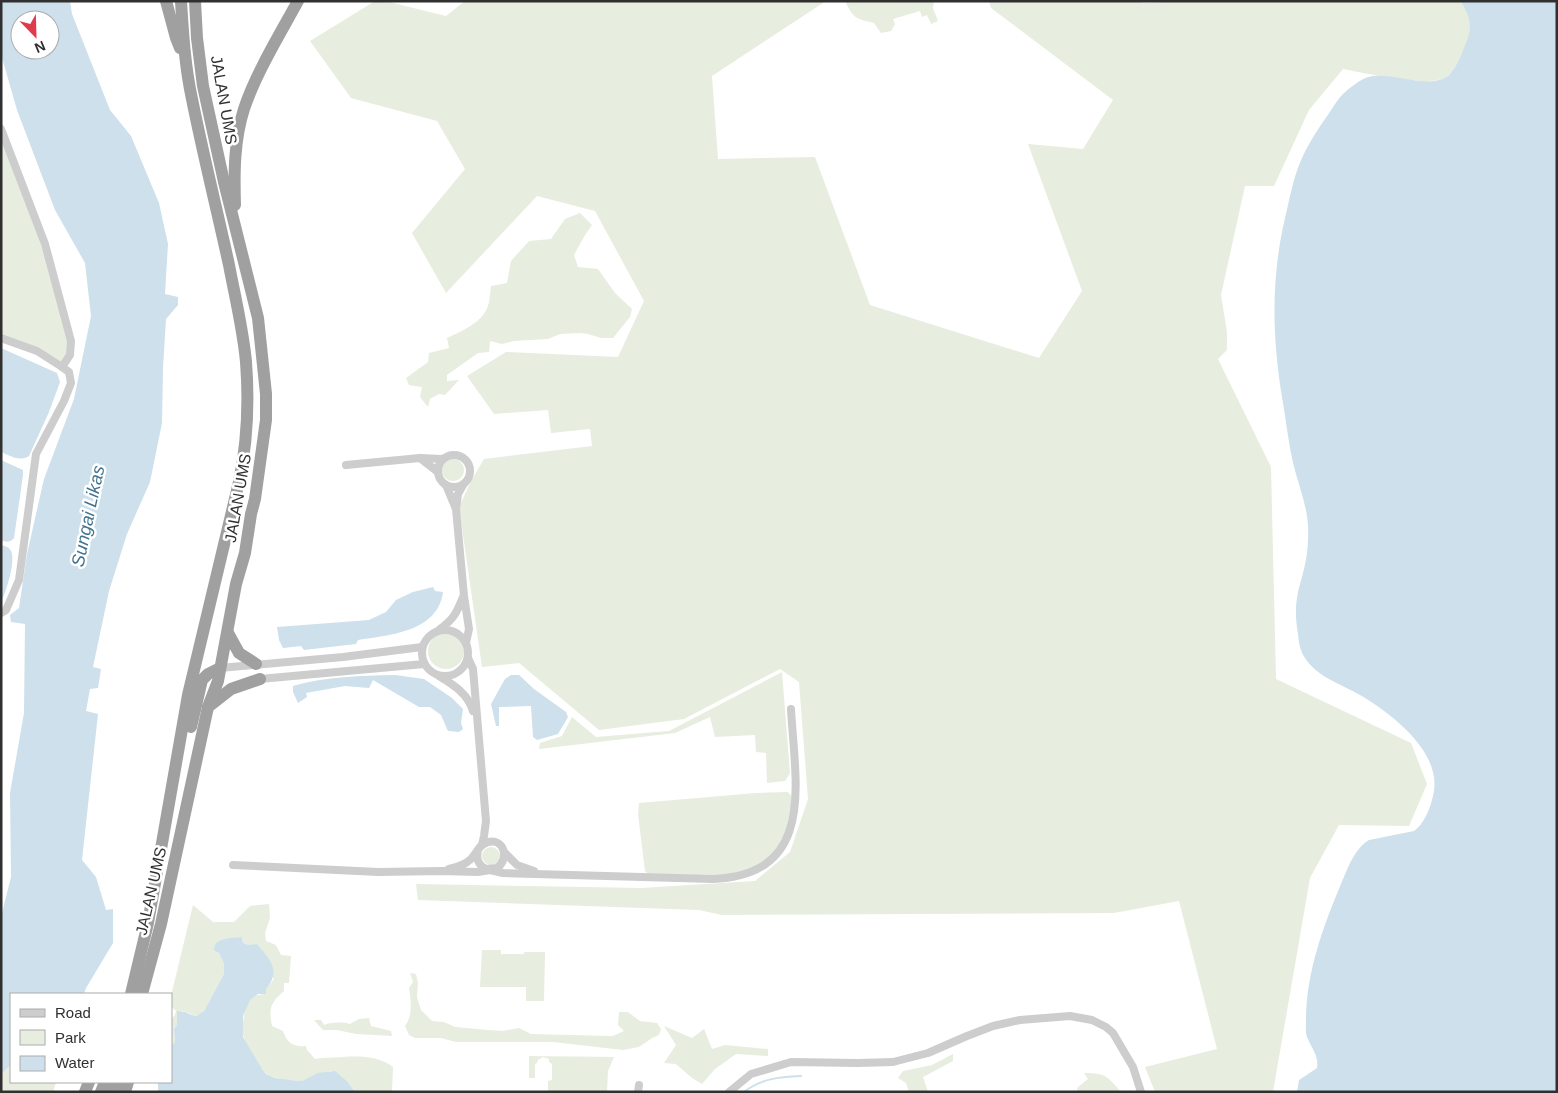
<svg xmlns="http://www.w3.org/2000/svg" width="1558" height="1093" font-family="Helvetica,sans-serif">
<rect width="100%" height="100%" fill="#fff"/>
<g fill="#e7eddf">
<path d="M375,1H385L446,16L465,1H826L712,76L718,159L815,157L870,305L1039,358L1082,291L1028,144L1083,149L1113,100L991,8L989,1H1142L1143,3L1183,1H1460C1472,20 1474,26 1465,48C1461,57 1455,71 1446,77C1429,88 1364,73 1343,69L1309,110L1274,186H1245L1221,295L1227,332V350L1218,359L1271,467L1276,679L1411,743L1427,784L1409,826L1339,825L1310,878L1273,1092H1155L1145,1067L1217,1049L1179,901L1114,913L722,915L699,910L418,900L416,884L641,888L755,881L790,852L808,799L799,682L780,669L684,719L599,730L519,663L482,667L459,507L471,481L484,459L592,446L590,429L551,433L548,410L494,414L467,376L506,352L618,357L644,301L595,211L537,196L446,293L412,233L465,169L437,121L351,98L310,41Z"/>
<path d="M845,1H934L933,8L938,21L931,24L927,15L922,17L920,11L893,19L895,24L891,31L881,33L874,23C856,19 853,18 845,1Z"/>
<polygon points="1,129 24,190 71,341 62,367 1,338"/>
<path d="M580,213L592,225L585,235L574,255L578,267L598,269L615,293L632,309L630,317L613,338H601L588,334L580,333L560,334L548,339L514,341L502,344L490,341L489,352L478,353L447,375V381L459,380L445,395L439,394L430,399L428,407L420,397L422,387L409,385L406,378L428,362L429,353L449,348L447,338C462,331 482,323 488,306C490,300 490,292 491,286L507,283L511,261L529,241L551,239L565,219Z"/>
<circle cx="453" cy="470" r="11"/>
<circle cx="446" cy="651" r="18"/>
<polygon points="782,672 790,773 785,781 767,783 766,753 756,752 755,735 715,737 710,717 675,733 539,749 540,743 562,736 572,717 596,737 669,731"/>
<polygon points="788,792 793,798 786,830 779,845 769,857 751,870 729,876 649,875 645,871 638,814 639,803 756,793"/>
<circle cx="491" cy="856" r="9"/>
<path d="M269,904L270,918L265,933L266,941L276,945L281,955L291,956L289,983H284V991C269,1004 269,1009 272,1026L283,1031C287,1043 293,1047 306,1046L307,1050L315,1059C324,1057 333,1058 343,1057C361,1056 378,1056 393,1067L392,1092H355C350,1084 341,1073 331,1071L302,1081C291,1081 277,1080 267,1074C260,1069 247,1047 244,1038C241,1029 244,1007 250,1000C254,995 259,995 264,994L266,989L274,979L249,945L243,943L242,937L223,939L219,953L224,964V974L204,1011L198,1016C189,1015 187,1010 177,1011V1025L174,1029L175,1042L171,1046V1019L175,1015L176,1011L171,1006V996L193,905L213,922H234L250,906Z"/>
<polygon points="482,950 501,950 501,954 524,954 524,952 545,952 544,1001 526,1001 526,987 480,987"/>
<path d="M410,973L416,974L418,983L417,997L421,1010L432,1021L444,1022L455,1027L488,1030L503,1031L519,1028L531,1034L613,1036L624,1031L618,1025L619,1012H628L640,1021L657,1023L661,1029L659,1035L652,1038L639,1047L623,1050L553,1042H456L441,1038H415L409,1035L405,1026C413,1016 411,999 409,988L413,982Z"/>
<path d="M369,1018L371,1026L391,1031L392,1036L356,1034L337,1030H323L314,1020H321L324,1025C333,1022 341,1022 350,1024L359,1019Z"/>
<polygon points="664,1026 692,1038 704,1029 712,1049 725,1045 768,1049 768,1056 736,1054 715,1069 702,1084 692,1078 676,1064 664,1063 676,1045"/>
<polygon points="953,1054 953,1061 923,1077 928,1092 909,1092 906,1083 898,1078 903,1071 932,1065"/>
<polygon points="529,1056 614,1057 608,1071 607,1092 548,1092 548,1081 552,1080 552,1064 549,1062 549,1059 543,1057 538,1060 537,1063 535,1064 535,1078 529,1078"/>
<polygon points="11,1065 11,1082 56,1082 53,1092 1,1092 1,1074"/>
<path d="M1084,1073C1106,1073 1107,1076 1121,1092H1078L1077,1088L1088,1079Z"/>
</g>
<g fill="#cde0eb" fill-rule="evenodd">
<path d="M1,1H70L72,14L110,110L131,136L159,203L168,244L165,294L178,297V305L166,319L163,368L162,423L150,482L127,534L109,591L93,667L101,669L98,688L90,689L86,711L98,714L82,860L96,877L106,910L113,909V943L86,988L84,994H11V1065L1,1074V917L11,877L10,793L24,713L25,624L11,622L10,615L19,608L27,554L44,479L74,399L91,316L85,263L55,210L17,110L1,54ZM20,20H50V50H20Z"/>
<path d="M1460,1H1557V1092H1297L1299,1080L1317,1068C1319,1056 1312,1049 1308,1039C1305,1034 1306,1027 1306,1021C1306,973 1323,927 1341,884C1348,868 1354,849 1369,840L1414,831C1424,824 1430,809 1433,796C1444,753 1392,714 1360,695C1341,684 1317,677 1305,658C1300,651 1299,643 1298,634C1296,622 1295,610 1297,598C1298,590 1301,581 1303,573C1306,562 1308,550 1308,538C1310,511 1299,488 1293,463C1288,441 1286,419 1282,397C1272,336 1271,278 1285,218C1289,202 1292,184 1298,168C1304,151 1314,135 1325,119C1331,111 1336,101 1343,94C1349,88 1360,80 1368,77C1391,71 1430,91 1449,75C1455,69 1461,57 1464,48C1473,27 1472,20 1460,1Z"/>
<path d="M1,348L57,373L60,382L49,412L29,456C19,462 11,456 1,452Z"/>
<path d="M1,460L23,470V475L14,538C10,543 6,542 1,540Z"/>
<path d="M1,545C5,546 9,547 11,551C16,561 6,592 1,602Z"/>
<path d="M433,587L435,591L443,592C438,632 389,635 358,640L356,644L304,650L301,646L283,648L279,640L277,627L369,620L386,612L396,600L413,592Z"/>
<path d="M395,675L424,679L452,698L463,709L461,723L463,729L459,732L448,731L441,715L430,707H419L373,680L369,688L345,686L306,693L307,697L298,703L293,692V686C326,676 361,676 395,675Z"/>
<polygon points="511,675 519,675 534,689 566,712 568,717 558,734 537,740 533,737 531,706 499,707 499,726 496,726 491,704 505,679"/>
<path d="M242,937L243,943L249,945L257,944C269,959 282,970 266,989V994H258L250,1000L243,1016V1037L262,1069L266,1074L275,1078L297,1081H302L318,1073L335,1071L347,1081L355,1092H158V1082H171V1046L175,1042L174,1029L177,1025V1011C188,1011 188,1015 197,1016L204,1011L224,974V964L219,953L214,950C214,937 232,938 242,937Z"/>
</g>
<g fill="none" stroke-linecap="round" stroke-linejoin="round">
<path stroke="#cde0eb" stroke-width="2" d="M744,1092C762,1078 780,1077 801,1076"/>
<g stroke="#cdcdcd" stroke-width="8">
<polyline points="1,129 45,244 71,341 70,355 62,367"/>
<polyline points="1,338 37,351 62,367 69,372 71,383 64,401 36,454 19,580 6,610 1,613"/>
<circle cx="454" cy="471" r="16"/>
<polyline points="420,458 438,472"/>
<polyline points="346,465 420,458 442,459"/>
<polyline points="446,485 456,509"/>
<polyline points="463,485 458,494 456,509 464,596 469,629 466,643"/>
<path d="M440,629C454,619 457,612 463,597"/>
<circle cx="445" cy="653" r="23"/>
<polyline points="468,658 473,669 486,821 484,836 482,845"/>
<polyline points="220,668 343,657 422,647"/>
<path d="M439,676C454,685 468,694 473,711"/>
<polyline points="260,679 424,664"/>
<polyline points="505,853 517,865 534,871"/>
<path d="M233,865L378,872L442,871L478,872L490,870L503,873L713,879C817,875 795,782 791,709"/>
<path d="M449,869C457,867 465,865 471,859C477,853 479,844 488,842C504,838 510,859 497,868L486,869C478,865 476,859 478,850"/>
<polyline points="638,1092 639,1085"/>
<polyline points="729,1092 751,1074 791,1062 858,1063 893,1062 928,1053 967,1036 993,1026 1020,1020 1070,1016 1092,1020 1106,1027 1113,1033 1133,1067 1141,1092"/>
</g>
<g stroke="#a0a0a0" stroke-width="12">
<polyline points="166,1 176,38 180,48"/>
<path d="M235,205C234,173 234,140 244,109C256,73 280,34 298,1"/>
<polyline points="228,633 239,653 256,664"/>
<polyline points="208,707 231,689 260,679"/>
<polyline points="191,727 202,680 208,674 220,668"/>
<path d="M131,994L148,923L188,695L239,482C247,444 249,401 246,362C243,329 235,297 229,265C217,210 203,154 192,99C185,67 183,34 181,1"/>
<polyline points="142,994 161,924 208,707 218,681 236,584 245,553 251,514 255,499 266,420 266,394 258,318 224,182 203,86 197,38 195,1"/>
<polyline points="85,1092 89,1082"/>
<polyline points="101,1092 105,1082"/>
<polyline points="113,1092 116,1082"/>
<polyline points="125,1092 128,1082"/>
</g>
</g>
<g text-anchor="middle" dominant-baseline="central" stroke-width="5" stroke-linejoin="round" paint-order="stroke">
<g font-size="16" fill="#303030" stroke="#fff">
<text transform="translate(224 100) rotate(80)">JALAN UMS</text>
<text transform="translate(238 498) rotate(-80)">JALAN UMS</text>
<text transform="translate(151 891) rotate(-77)">JALAN UMS</text>
</g>
<g font-size="18" font-style="italic" fill="#417390" stroke="#fff">
<text transform="translate(88 516) rotate(-78)">Sungai Likas</text>
</g>
</g>
<rect width="1558" height="1093" fill="none" stroke="#303030" stroke-width="5"/>
<rect x="10" y="993" width="162" height="90" fill="#ffffff" stroke="#acacac"/>
<rect x="20" y="1009" width="25" height="8" fill="#cdcdcd" stroke="#acacac"/>
<text x="55" y="1018" font-size="15" fill="#303030">Road</text>
<rect x="20" y="1030" width="25" height="15" fill="#e7eddf" stroke="#acacac"/>
<text x="55" y="1043" font-size="15" fill="#303030">Park</text>
<rect x="20" y="1056" width="25" height="15" fill="#cde0eb" stroke="#acacac"/>
<text x="55" y="1068" font-size="15" fill="#303030">Water</text>
<g transform="translate(35 35) rotate(157)"><circle r="24" fill="#ffffff" stroke="#acacac"/>
<path d="M0-4L9 19L0 12L-9 19Z" fill="#de3c4b"/>
<text y="-8" font-size="14" font-weight="bold" text-anchor="middle" fill="#303030">N</text>
</g>
</svg>
